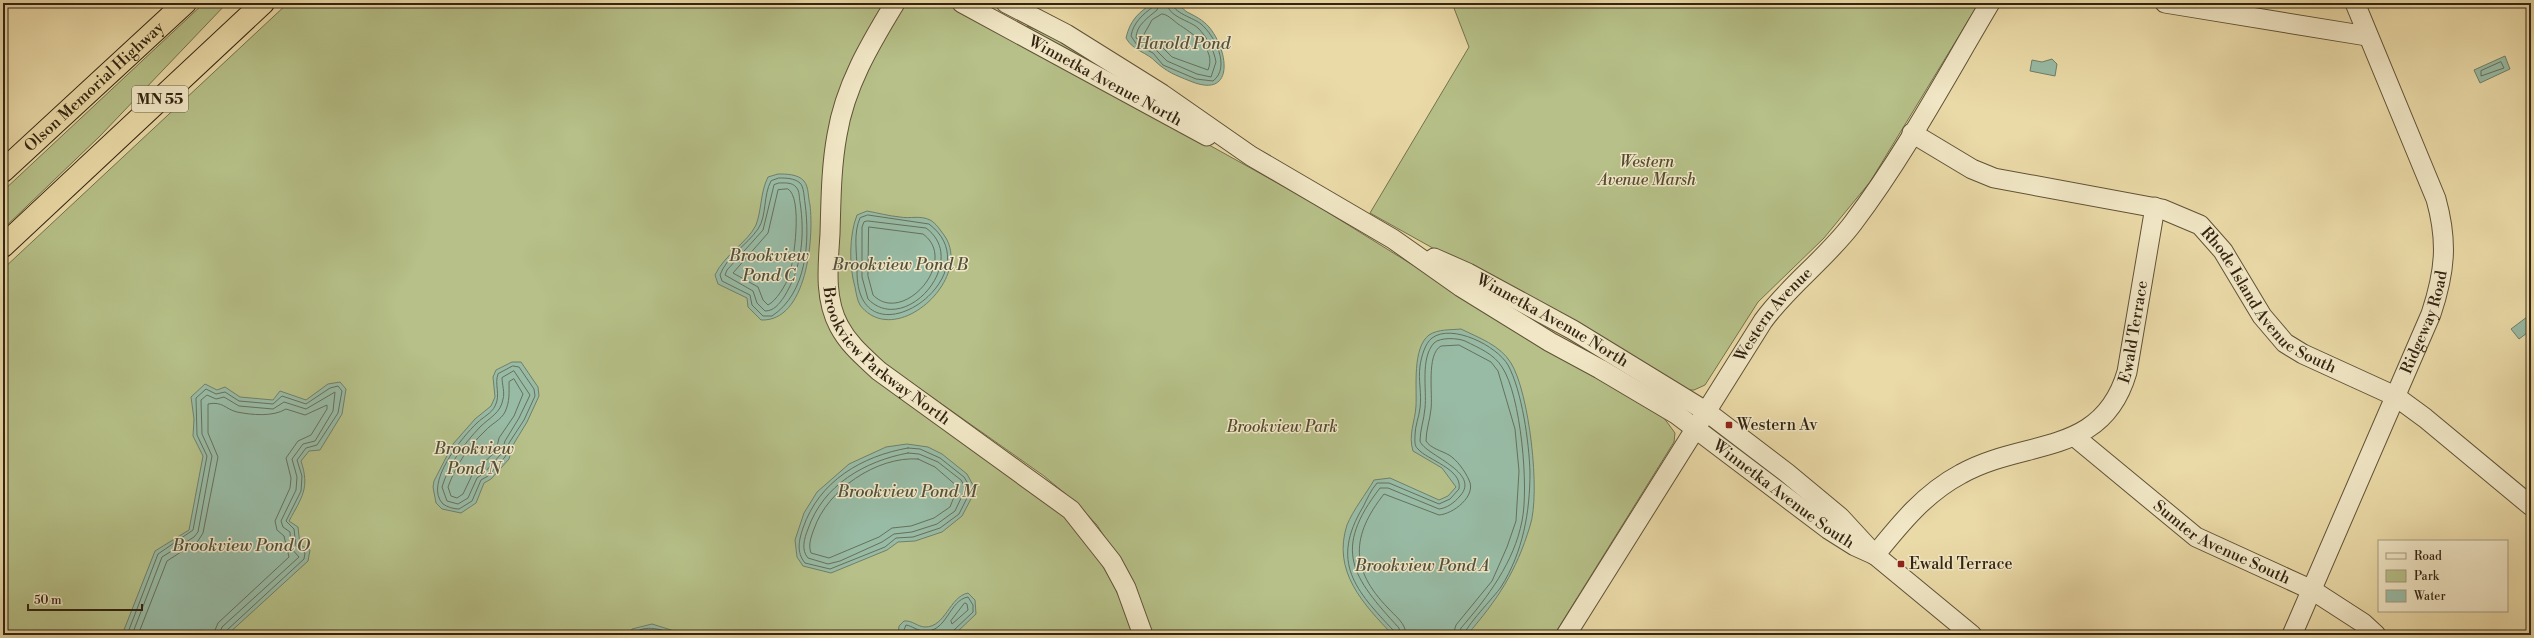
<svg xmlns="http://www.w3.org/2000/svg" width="2534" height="638" font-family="'Libre Bodoni',serif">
<rect width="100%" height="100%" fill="#eadaa7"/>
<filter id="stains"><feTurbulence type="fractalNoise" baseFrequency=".005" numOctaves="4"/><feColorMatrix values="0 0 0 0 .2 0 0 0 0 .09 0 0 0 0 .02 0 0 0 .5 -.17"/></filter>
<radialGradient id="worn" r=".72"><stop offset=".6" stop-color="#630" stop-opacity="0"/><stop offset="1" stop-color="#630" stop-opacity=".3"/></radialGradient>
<g fill="#b6c088" stroke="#74724d">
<polygon points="204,3 227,3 100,136 3,229 3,191"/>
<path d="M288,3H944L1076,71L1308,200L1540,344L1664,418L1675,433L1674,442L1554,635H1150L1131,579L1097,525L1074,501L1044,476L868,352L835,337L845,352L875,378L1053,506C1093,544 1117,582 1133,635H3V269Z"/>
<polygon points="1452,3 1979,3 1870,182 1824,238 1758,302 1705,385 1694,390 1687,390 1370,213 1469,47"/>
<polygon points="1027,26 1063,40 1162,101 1026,28"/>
</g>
<g fill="#98bba5" stroke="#707f6a">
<path d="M1153,3C1159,3 1165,2 1171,3C1178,4 1182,8 1187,12C1195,16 1203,20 1209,27C1229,51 1235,100 1190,81C1175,75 1167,72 1156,62C1147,52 1133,51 1126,38C1130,20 1139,12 1153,3Z"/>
<polygon points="2505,56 2510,69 2480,83 2474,70"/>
<polygon points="2052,59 2057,64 2055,76 2030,71 2032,60 2042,62"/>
<path d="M778,174C786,174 798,174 804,181C809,187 808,198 810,205C814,238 807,322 761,320L748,307L747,298L718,284L715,275C724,255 748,242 756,225C762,209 760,193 768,177Z"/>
<path d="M867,211C878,213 889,216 900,217C910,219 920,215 930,220C936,223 940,230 944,235C975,278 895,351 860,305C857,300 856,292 855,287C849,267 849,235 857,215Z"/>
<polygon points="2531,314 2531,330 2519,339 2511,329"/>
<path d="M1461,329C1479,338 1500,345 1511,363C1529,392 1541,493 1530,526C1516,572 1498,599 1467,635H1393C1363,604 1332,571 1347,525C1353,510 1366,494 1374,480L1390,478L1439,500L1448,496L1456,487L1442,468L1413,451C1408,435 1415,422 1416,406C1417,388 1412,348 1429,335C1438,329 1451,330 1461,329Z"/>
<polygon points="512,362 521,362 538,387 539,396 527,422 513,445 509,459 491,479 484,483 476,503 461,513 442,509 436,503 433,487 434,481 453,444 475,419 491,406 495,397 493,377 496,370"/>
<path d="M340,382L346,389L342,414L320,450L309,451L301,461C310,488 302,497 289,521L298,527L300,545L310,550L308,561L227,635H122L155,551L189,530L203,456L193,436L194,419L191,397L205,384L217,390L225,387L240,397L273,400L280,391L306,400L328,384Z"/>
<polygon points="907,444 928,447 942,454 967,474 974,487 972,497 962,516 942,532 915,541 898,542 887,550 831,573 803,566 797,557 795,540 804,513 817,492 849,464 886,447"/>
<path d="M968,593L975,600L976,614L954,635H898L899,626L904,621C912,620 918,627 925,627C946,627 949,597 968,593Z"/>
<polygon points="652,624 687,635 627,635 632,629"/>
</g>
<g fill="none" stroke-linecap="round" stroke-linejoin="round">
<g stroke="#66705c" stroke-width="1">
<path d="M1154,3L1153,7C1143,14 1133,23 1131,36L1137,45L1153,53L1163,65L1196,79L1213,81C1231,67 1215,36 1201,24C1194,18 1173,13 1172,3"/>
<path d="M1159,3L1157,10C1149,17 1136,25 1136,38L1156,50L1167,61L1197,74L1211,77L1216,62C1214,50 1207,37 1198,28C1189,20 1168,17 1167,3"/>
<path d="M1162,14C1167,14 1173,20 1178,24C1192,33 1217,49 1208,70L1172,57L1160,45L1143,36L1152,20Z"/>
<polygon points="2501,62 2504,68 2481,76 2481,71"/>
<path d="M779,178C786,178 794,178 800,183C804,187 804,197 805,203C810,241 807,293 772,316H763L752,305L750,295L722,281L720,275C727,256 747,245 758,229C767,216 763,195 771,181Z"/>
<path d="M779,183C784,183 792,182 796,187C800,191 799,198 800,202C805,235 802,268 784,297C779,304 774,311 765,311L757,303L753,291L725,275L727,270L763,230L774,185Z"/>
<path d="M788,189C803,197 794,262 789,276C786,285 776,301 768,305L763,300L758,287L733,273L768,233L778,190Z"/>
<path d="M868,215L929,224C997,276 856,371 857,270C857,253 853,233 860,218Z"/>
<path d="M868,221L926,228C971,261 905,337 868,299L862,277V227L864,222Z"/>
<path d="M869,227L923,234C960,261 903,326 873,295L868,276Z"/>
<path d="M513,366L519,367L534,389L535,396L524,420L509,443L505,457L488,476L481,480L472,501L459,509C454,509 447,507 443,504C423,484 463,436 477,423C483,417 492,413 495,406C501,395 494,384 498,374Z"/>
<path d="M514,371L530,395L519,418L505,441L501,454L485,472L477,478L468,498L458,504L447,501L442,487C449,464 463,445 480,427C489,418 501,413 503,399C505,393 502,384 502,378Z"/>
<path d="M514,379L523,394L514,416L499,438L496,451L473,473L463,494L457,498L451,496L448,487C456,465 468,447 485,431C491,424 501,420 505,412C510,401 509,393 509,382Z"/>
<path d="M908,448L920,449L940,458L964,477L970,487L968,496L959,514L940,528L913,537L896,538L885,547L830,569L805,563C796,552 799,540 803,528C819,481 862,456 908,448Z"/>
<path d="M908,453L919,454L938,462L961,480L965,487L963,494L955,511L937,524L912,532L894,534L882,542L840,561L828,564L808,558C801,550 804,539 808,529C823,485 865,461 908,453Z"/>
<path d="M918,459L935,467L958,487L950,507L934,518L911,526L892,528L879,537L829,558L811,553C808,545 811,537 814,529C827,490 877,456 918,459Z"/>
<polygon points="965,603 967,604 968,610 952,624 951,621"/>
<polyline points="127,635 158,554 193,530 207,456 197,435 196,398 206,389 216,394 225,392 239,401 273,404 282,396 306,404 330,388 338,386 342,391 338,413 317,445 306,448 297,460 302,476 301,491 286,521 294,529 296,546 305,553 304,559 226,631 224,635"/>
<polyline points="132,635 162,557 194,537 198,532 212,456 202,434 201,400 207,395 216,399 224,397 239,406 273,409 284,402 306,409 335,392 333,411 315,441 303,444 292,459 297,477 296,490 281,521 283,527 290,532 291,548 299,557 222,627 219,635"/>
<path d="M138,635L167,561L198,541L203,533L218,457L208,433V404C223,401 225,409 237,412C252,415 273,417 286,409L305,415L327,405V409L311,435L298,441L286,458L291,478L290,488L275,521L277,530L284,536L289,557L218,623L213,635"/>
<path d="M632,635C644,622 665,631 678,635"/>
<path d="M902,635L906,625C912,626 918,631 924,631C947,633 949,600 968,597L973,605V612L953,631L952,635"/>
<path d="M1395,635L1394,631C1355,590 1330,562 1363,507C1367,499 1371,490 1377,483H1389L1439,504L1450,499L1459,489C1463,469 1427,460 1418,449C1414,446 1415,440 1415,435C1415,426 1419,417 1420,408C1422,394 1418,380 1420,366C1421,358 1425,343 1432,338C1452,323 1497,346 1508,365C1522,391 1529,442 1530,472C1530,512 1523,552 1501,587C1494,597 1465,627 1464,635"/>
<path d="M1400,635L1399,628C1352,577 1332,550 1380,488H1388L1439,509C1447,508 1454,503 1460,496C1482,472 1424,455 1420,441C1420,430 1424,420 1425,408C1427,390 1420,358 1434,343C1440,337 1458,338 1465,341C1479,348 1494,354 1502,367C1521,395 1529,488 1522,521C1514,562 1488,597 1461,628L1459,635"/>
<path d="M1406,635C1406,623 1395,616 1388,608C1350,569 1351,536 1384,494L1439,515C1453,514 1477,496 1469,480C1465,471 1457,460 1449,455C1442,451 1430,448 1426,441C1426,430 1430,420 1431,409C1433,395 1426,354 1441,346L1459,345L1491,362L1498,371L1515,429L1519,471L1516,521L1507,547L1492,581L1456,625L1453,635"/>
</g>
<defs>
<g id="minor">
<path id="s1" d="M895,3C870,44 845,86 837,135C831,168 831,201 830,234C828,265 824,298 839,326C849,345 864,357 879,371L1071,510L1112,562L1126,588L1143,635"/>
<path id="s2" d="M962,3L1207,136"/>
<path id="s3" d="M1006,3L1066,34L1162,94L1251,156L1393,239L1461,287L1550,342L1600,369L1676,414L1828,529L1855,546L1875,555"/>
<polyline points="2165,3 2367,36"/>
<path id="s4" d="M1912,133L1972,169L1994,178L2162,209L2200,225L2223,251L2262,316L2285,343L2303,354L2395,396L2425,418L2531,506"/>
<path id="s5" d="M1434,258L1468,273L1573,330L1707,412L1787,473L1840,517L1875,555L1972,635"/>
<path id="s6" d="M2075,437L2196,537L2312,590L2363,623L2376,635"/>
<path id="s7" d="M1875,555C1900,524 1925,493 1961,474C2025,438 2102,458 2127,372L2155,207"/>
<path id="s8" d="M1566,635L1763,321C1789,285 1826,259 1853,223C1905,154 1946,77 1990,3"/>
<path id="s9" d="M2292,635L2431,314C2445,272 2448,242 2436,199L2355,3"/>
</g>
<g id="highway">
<path id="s10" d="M3,171L185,3"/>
<polyline points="3,246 263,3"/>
</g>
</defs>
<use href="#minor" stroke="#615237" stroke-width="21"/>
<use href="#highway" stroke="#332412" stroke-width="24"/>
<use href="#minor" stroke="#f1e7c6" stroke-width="19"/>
<use href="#highway" stroke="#eadaa7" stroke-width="22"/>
</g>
<g fill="#8f2418" stroke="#f1e7c6" stroke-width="1.5">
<rect x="1725" y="421" width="8" height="8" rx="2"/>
<rect x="1897" y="560" width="8" height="8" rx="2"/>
</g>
<g text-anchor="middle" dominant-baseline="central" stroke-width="3" stroke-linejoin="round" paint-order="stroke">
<rect fill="#f1e7c6" stroke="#6c5e48" stroke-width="1" x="132" y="86" width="56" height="26" rx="3"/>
<g font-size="15" font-weight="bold" fill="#332412">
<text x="160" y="99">MN 55</text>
</g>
<g font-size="16" fill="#332412" stroke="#f1e7c6">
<text stroke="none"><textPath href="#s2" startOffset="163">Winnetka Avenue North</textPath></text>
<text stroke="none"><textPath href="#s10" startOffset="124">Olson Memorial Highway</textPath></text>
<text stroke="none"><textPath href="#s4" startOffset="410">Rhode Island Avenue South</textPath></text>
<text stroke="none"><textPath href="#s8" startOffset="382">Western Avenue</textPath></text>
<text stroke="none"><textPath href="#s5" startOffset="134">Winnetka Avenue North</textPath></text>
<text stroke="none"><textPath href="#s9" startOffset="340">Ridgeway Road</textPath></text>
<text stroke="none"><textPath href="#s7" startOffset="365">Ewald Terrace</textPath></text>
<text stroke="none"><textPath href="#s1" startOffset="391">Brookview Parkway North</textPath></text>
<text stroke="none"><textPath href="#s3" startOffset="921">Winnetka Avenue South</textPath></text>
<text stroke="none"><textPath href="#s6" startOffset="182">Sumter Avenue South</textPath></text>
</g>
<g font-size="16" font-style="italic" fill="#544b30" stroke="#f1e7c6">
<text x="1647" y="162">Western<tspan x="1647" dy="18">Avenue Marsh</tspan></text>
<text x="1282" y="427">Brookview Park</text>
</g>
<g font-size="16" fill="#332412" stroke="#f1e7c6" text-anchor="start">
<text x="1737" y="425">Western Av</text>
<text x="1909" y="564">Ewald Terrace</text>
</g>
<g font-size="17" font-style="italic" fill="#51513e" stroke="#f1e7c6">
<text x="1183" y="44">Harold Pond</text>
<text x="769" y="256">Brookview<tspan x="769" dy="20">Pond C</tspan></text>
<text x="900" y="265">Brookview Pond B</text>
<text x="474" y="449">Brookview<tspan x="474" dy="20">Pond N</tspan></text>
<text x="907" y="492">Brookview Pond M</text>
<text x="241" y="546">Brookview Pond O</text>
<text x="1422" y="566">Brookview Pond A</text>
</g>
</g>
<rect width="2534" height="638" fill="none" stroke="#eadaa7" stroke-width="16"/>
<rect x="4" y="4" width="2526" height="630" fill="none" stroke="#332412" stroke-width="2"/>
<rect x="8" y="8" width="2518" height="622" fill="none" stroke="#332412"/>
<rect x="2378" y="540" width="130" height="72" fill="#f1e7c6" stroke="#a5997e"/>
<rect x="2386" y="553" width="20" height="6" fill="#f1e7c6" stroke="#a5997e"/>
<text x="2414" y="560" font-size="12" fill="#332412">Road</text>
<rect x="2386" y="570" width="20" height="12" fill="#b6c088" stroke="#a5997e"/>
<text x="2414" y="580" font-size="12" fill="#332412">Park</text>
<rect x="2386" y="590" width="20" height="12" fill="#98bba5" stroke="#a5997e"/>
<text x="2414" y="600" font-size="12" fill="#332412">Water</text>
<path d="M28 604v6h114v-6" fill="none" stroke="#332412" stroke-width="2"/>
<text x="34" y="604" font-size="12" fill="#332412" stroke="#f1e7c6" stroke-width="3" paint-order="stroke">50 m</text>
<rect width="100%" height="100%" filter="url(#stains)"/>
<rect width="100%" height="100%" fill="url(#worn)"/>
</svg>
